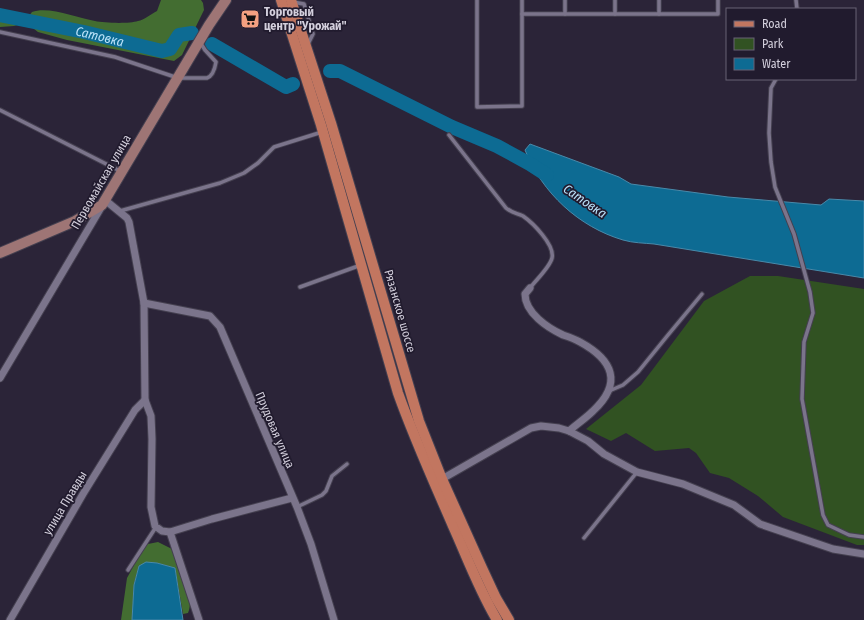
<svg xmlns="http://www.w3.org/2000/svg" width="864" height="620" font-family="'Fira Sans Condensed',sans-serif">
<rect width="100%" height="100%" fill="#2b2438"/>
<polygon fill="#315222" points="750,276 778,276 864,289 864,545 857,545 783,517 758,496 729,478 710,473 696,453 689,448 655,451 626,433 611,441 586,429 641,385 704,301"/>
<g fill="#436d31">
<path d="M161,0H201L203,3L204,10L182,55L174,61L67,40L38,32L29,25V16L32,12C49,6 77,18 95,21C104,23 129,24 138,21C144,20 151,14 157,11Z"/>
<polygon points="0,10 20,16 20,24 14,26 0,27"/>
<path d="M158,542L172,549C178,565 196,597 188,613L183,614L175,568L157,563L139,566L134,584L132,620H121L127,578L143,549L148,544Z"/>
</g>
<g fill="#0d6b93" stroke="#4989a9">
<path d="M530,144L619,177L631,184L728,197L821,205L829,199L864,201V278L654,244C644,243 633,243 623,240C579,227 542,193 525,150Z"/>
<polygon points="146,562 157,563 175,568 183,620 132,620 134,585 139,566"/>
</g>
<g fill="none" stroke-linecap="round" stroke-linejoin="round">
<g stroke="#0d6b93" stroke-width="14">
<path id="s1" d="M0,15L84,32L162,51L170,49L179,35L192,33"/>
<polyline points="212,44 286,87 293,84"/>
<polyline points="330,71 340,71 452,127 497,146 530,164 547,175"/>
</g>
<defs>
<g id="lane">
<polyline points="477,0 477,107 522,106 522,0"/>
<polyline points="565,0 565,14"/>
<polyline points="615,0 615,14"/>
<polyline points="659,0 659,14"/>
<polyline points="796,0 797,9"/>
<polyline points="293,2 304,4 313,34 308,44"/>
<polyline points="522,14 718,14 718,0"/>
<path d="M0,32L115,57L178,78H207C213,76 215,68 216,62L205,50L200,42"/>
<polyline points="776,79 771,88 769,133 771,162 775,187 794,234 810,292 813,313 804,342 802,399 823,515 828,525 849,535 864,537"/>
<polyline points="0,110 120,171"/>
<path d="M449,135L506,208C512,213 517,213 523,216C533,223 555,245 552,258C550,267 536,280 530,288"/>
<polyline points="120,211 220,183 244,173 258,163 274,147 322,132"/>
<polyline points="300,287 361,265"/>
<polyline points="609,391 623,385 638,372 668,335 702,294"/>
<polyline points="297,507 322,495 326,491 332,476 347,464"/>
<polyline points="584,538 637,472"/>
<polyline points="128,570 156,527"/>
</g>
<g id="street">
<polyline points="105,200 127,218 129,222 144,303 145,400 151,416 152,439 151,507 155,526 162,531 170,532 212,519 292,498"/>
<path d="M530,288L525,294C525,313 548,328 563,335C569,337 575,339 580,342C613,360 623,383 593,411C586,418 577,424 569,431"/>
<polyline points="144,303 210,316 220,327 297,507 311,544 334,620"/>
<polyline points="0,378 102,206"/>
<polyline points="442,479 531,428 541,426 559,428 569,431 588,441 604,454 637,472 683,484 734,505 760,524 833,549 864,554"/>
<polyline points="170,532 199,620"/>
<polyline points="10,620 83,494 135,410 145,400"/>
</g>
<polyline id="secondary" points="0,253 75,221 102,205 209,25 226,0"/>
<g id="primary">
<path d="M281,0L321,125L398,393C414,438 434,482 453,526C467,557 479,590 497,620"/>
<polyline points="291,0 331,123 419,421 442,479 482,568 496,598 509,620"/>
</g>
</defs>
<use href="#lane" stroke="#454050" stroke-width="5.5"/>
<use href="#street" stroke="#454050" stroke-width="9"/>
<use href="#secondary" stroke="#454050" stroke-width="12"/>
<use href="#primary" stroke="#454050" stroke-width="12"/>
<use href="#lane" stroke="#7b748b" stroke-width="3.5"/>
<use href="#street" stroke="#7b748b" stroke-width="7"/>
<use href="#secondary" stroke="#9e7575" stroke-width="10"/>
<use href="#primary" stroke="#c27660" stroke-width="10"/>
</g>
<defs>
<symbol id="supermarket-square" viewBox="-11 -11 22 22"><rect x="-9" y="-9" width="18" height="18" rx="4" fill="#f3a081" stroke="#211b2e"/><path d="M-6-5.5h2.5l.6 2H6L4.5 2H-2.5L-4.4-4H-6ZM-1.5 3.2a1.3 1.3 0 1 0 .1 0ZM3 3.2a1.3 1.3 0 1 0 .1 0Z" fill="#111"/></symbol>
</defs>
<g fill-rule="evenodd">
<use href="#supermarket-square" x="239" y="8" width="22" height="22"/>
</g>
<g text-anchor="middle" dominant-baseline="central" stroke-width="3.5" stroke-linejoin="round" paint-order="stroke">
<g font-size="12" font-weight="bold" fill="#d4d0dd" stroke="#211b2e" text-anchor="start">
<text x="264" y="12">Торговый<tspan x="264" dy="14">центр "Урожай"</tspan></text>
</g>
<g font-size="12" fill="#d4d0dd" stroke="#211b2e">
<text transform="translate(101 182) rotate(-60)">Первомайская улица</text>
<text transform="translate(400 311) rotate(74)">Рязанское шоссе</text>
<text transform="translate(275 430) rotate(67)">Прудовая улица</text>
<text transform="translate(65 503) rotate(-59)">улица Правды</text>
</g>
<g font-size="13" font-style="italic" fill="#bce3fa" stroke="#211b2e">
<text stroke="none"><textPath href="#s1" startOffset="102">Сатовка</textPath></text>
<text transform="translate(585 201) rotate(34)">Сатовка</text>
</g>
</g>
<rect x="726" y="8" width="130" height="72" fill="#211b2e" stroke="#696374"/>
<rect x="734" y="21" width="20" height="6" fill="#c27660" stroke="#696374"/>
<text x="762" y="28" font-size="12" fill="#d4d0dd">Road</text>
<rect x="734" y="38" width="20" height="12" fill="#315222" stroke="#696374"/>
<text x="762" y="48" font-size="12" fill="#d4d0dd">Park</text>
<rect x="734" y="58" width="20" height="12" fill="#0d6b93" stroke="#696374"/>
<text x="762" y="68" font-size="12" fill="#d4d0dd">Water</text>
</svg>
